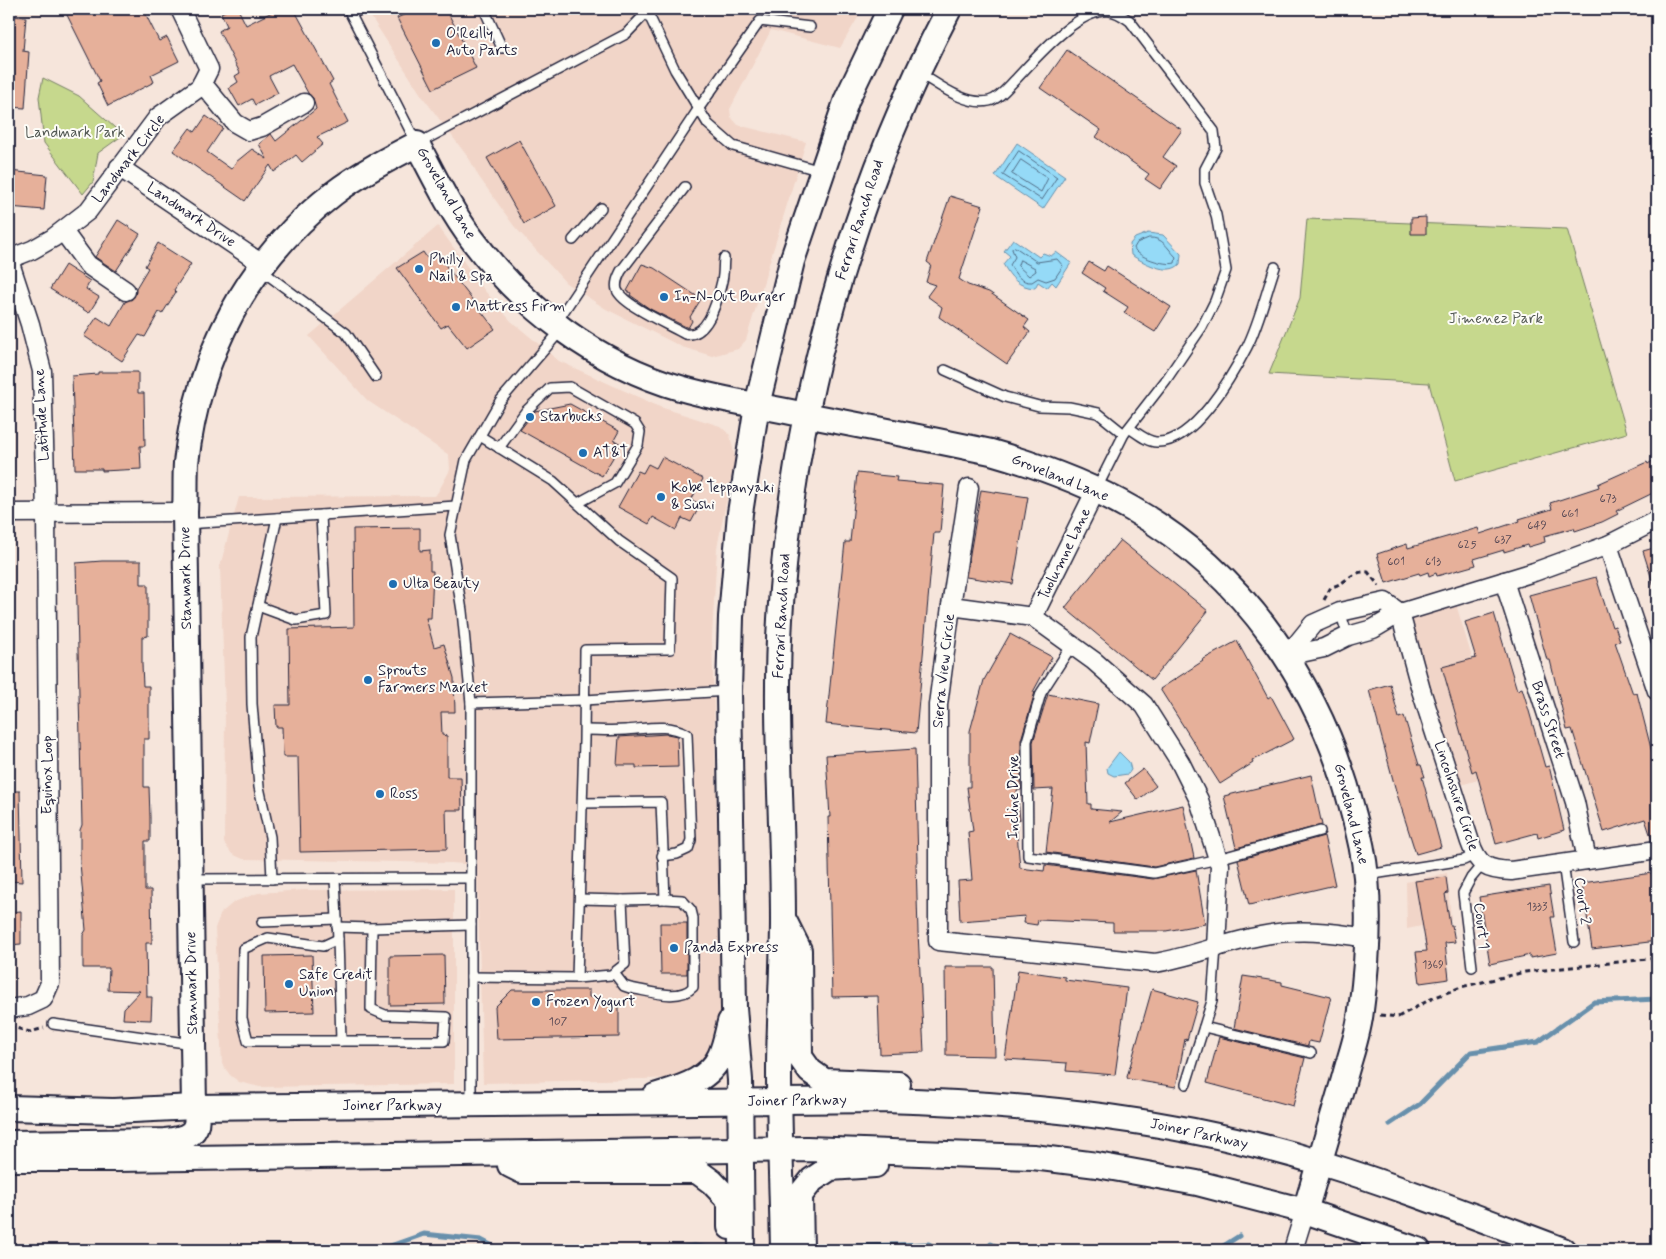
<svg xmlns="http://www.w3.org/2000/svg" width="1666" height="1259" font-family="Mynerve,sans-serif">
<rect width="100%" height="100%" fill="#f6e5db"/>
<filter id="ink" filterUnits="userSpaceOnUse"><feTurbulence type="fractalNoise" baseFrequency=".02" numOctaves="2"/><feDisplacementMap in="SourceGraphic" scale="10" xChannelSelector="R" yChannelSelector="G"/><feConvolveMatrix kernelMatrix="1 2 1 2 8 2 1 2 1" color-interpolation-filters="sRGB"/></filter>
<g filter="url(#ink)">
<g fill="#f1d5c8">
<polygon points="366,9 863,9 840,48 771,30 730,109 731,117 738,125 806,142 746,340 738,349 712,356 682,347 606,309 566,283 514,226 479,177 470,160 422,96"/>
<polygon points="438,226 485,291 511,321 559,361 660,407 720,426 730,435 735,458 717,548 712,637 722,1004 720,1027 714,1055 681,1078 483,1083 477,865 451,863 243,859 232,854 224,843 225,707 220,566 239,497 435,496 438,492 450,470 449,455 368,401 309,336"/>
<polygon points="1453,594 1506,772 1450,788 1396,611"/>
<polygon points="1447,873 1451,920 1407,929 1406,882"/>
<polygon points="454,889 454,1084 260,1087 239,1082 230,1075 222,1064 215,928 221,913 234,902 258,893 305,890"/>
</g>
<g fill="#c6d88d" stroke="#747d64">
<polygon points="43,78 79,96 123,135 98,153 93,182 83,194 44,143 39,97"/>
<polygon points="1307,219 1567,229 1627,433 1455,481 1429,383 1269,374 1300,298"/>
</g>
<g fill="#95daf7" stroke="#6790ac">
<polygon points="1017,143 1065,176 1043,209 995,176"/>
<path d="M1148,233L1163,235L1181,254L1180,264C1168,277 1143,262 1131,255L1130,244L1135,238Z"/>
<path d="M1013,239L1039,257L1043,253L1051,256L1056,252L1071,263L1056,286L1052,282L1047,288L1038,282L1035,288C1018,287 1011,278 1003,264L1010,256L1004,251Z"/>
<polygon points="1119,752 1129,762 1131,770 1128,774 1114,776 1108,773 1107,768"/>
</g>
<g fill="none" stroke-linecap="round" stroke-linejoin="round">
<g stroke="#506c86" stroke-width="1">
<polygon points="1019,151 1057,177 1042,200 1003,175"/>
<polygon points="1021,160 1048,178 1041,192 1012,174"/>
<path d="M1149,238C1163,237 1167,248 1176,257L1175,263C1165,266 1137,257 1134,248L1137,243Z"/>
<path d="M1015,247L1037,262L1057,259L1063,266L1055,278L1046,281L1038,278L1032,282C1021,283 1015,274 1010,265L1015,257L1012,249Z"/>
<polygon points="1020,260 1035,268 1036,271 1029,276 1018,266"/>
</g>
<g stroke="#6790ac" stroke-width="5">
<polyline points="1390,1124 1420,1104 1471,1052 1538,1042 1594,1002 1657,999"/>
<polyline points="821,1247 929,1244 938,1250"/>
<polyline points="379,1250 424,1234 481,1240 500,1250"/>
<polyline points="660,1250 694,1246 710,1248"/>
<polyline points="987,1250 991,1244 1004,1250"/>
<polyline points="1217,1250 1239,1236"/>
</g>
</g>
<g fill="#e6b09a" stroke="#22223b">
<polygon points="64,9 143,9 159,41 167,37 179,61 151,75 154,82 108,106 97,83 100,81"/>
<polygon points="229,9 238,9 246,25 278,9 294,9 333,81 329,84 348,122 317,137 323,144 302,162 296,155 274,172 270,165 245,201 173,151 190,128 195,132 206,116 223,128 207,152 231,169 236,162 252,149 267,159 259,144 271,134 276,141 316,109 313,98 308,93 292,64 269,76 278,93 255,105 252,99 239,106 229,88 238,82 235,76 240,73 219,31 227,26 221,13"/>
<polygon points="416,9 446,9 476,68 433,89 397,18"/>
<polygon points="9,16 26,17 23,51 29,52 25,108 9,107"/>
<polygon points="1067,50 1182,130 1163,157 1176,166 1160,189 1145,179 1149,174 1096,137 1101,130 1040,88"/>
<polygon points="519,140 556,206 524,224 487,158"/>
<polygon points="9,171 47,175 44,210 9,207"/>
<polygon points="950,196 983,206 959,279 968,285 989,292 1029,320 1024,327 1030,332 1007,364 939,317 942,307 927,296 935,285 926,282 931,265 927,262"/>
<polygon points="1426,217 1426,234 1411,234 1411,218"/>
<polygon points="118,220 140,234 116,271 95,257"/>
<polygon points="158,243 191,264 174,290 176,292 162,314 159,312 145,337 139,335 122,361 84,336 97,317 111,326 125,302 134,297 136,288 148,268 145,266"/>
<polygon points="423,252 427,258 436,253 495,329 467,348 448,324 441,328 397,268"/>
<polygon points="1089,262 1104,271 1107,266 1171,307 1155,332 1124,313 1128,307 1103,291 1105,288 1082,273"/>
<polygon points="642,264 654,268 701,299 690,317 692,321 688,328 650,309 630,295 631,293 627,291"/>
<polygon points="65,265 90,281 86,289 99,297 89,313 50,289"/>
<polygon points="98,372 138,372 138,393 144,393 145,446 140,446 141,469 102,471 102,469 75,469 72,376 98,374"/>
<polygon points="570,404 619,431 614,440 621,444 602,476 520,430 535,411"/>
<polygon points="662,457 703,479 691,500 701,504 691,522 682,518 676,530 653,517 649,524 618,507 638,471 643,473 648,464 656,468"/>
<polygon points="1657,458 1657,491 1616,511 1618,514 1602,522 1575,531 1574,528 1544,536 1545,542 1528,547 1527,545 1504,552 1504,550 1474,559 1476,565 1437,576 1436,573 1429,576 1428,572 1420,575 1419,573 1386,583 1377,554 1407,544 1408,548 1478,528 1480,534 1520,521 1519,519 1552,509 1550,503 1599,487 1598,484 1647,462 1648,464"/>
<polygon points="857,473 897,477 896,481 944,485 940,533 934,533 916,733 826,724 845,542 850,542"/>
<polygon points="981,490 1028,497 1013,584 966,577"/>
<polygon points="420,528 420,551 430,550 430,571 433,571 431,618 426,618 434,647 444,644 454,678 455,712 441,712 442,735 447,736 447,777 461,777 462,810 446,810 447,849 300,852 298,757 283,757 282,727 276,727 275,705 290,705 289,629 354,627 353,529"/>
<polygon points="1120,540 1208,611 1152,680 1065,608"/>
<polygon points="1657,547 1657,586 1654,586 1643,551"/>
<polygon points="102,561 141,561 141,584 148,584 148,636 142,637 142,664 143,686 149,686 149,739 144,739 144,787 149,787 150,817 150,841 145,841 145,890 151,890 152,943 146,943 147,997 152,997 151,1020 123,1019 124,1008 140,991 108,990 109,968 83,968 83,935 86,930 80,863 80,830 82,825 76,563"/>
<polygon points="1596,577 1612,627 1615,626 1620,641 1615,642 1633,694 1637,693 1657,772 1657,840 1652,840 1645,819 1604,832 1572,729 1567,730 1550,660 1547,660 1529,595"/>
<polygon points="1494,613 1517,690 1522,688 1527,704 1545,767 1549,766 1564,830 1538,838 1537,833 1496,844 1476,770 1472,772 1442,667 1476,658 1465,622"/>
<polygon points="1010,634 1052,657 1033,692 1035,692 1021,740 1021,790 1017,790 1020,820 1016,821 1020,868 1044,871 1045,865 1153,879 1196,870 1205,924 1166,931 1113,931 1113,923 1038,920 1037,925 1024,923 1025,916 960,921 958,881 972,880 968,832 973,831 967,787 970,787 970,731 984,680"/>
<polygon points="1237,641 1268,698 1271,696 1294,739 1252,761 1253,763 1220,784 1160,689 1203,661 1202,660"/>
<polygon points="1390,684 1399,718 1404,716 1419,765 1421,765 1425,777 1422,777 1441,847 1416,854 1396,791 1369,690"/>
<polygon points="1048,694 1098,704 1090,743 1086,742 1088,804 1091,804 1091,809 1122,812 1110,822 1183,805 1194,858 1154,867 1046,852 1053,789 1034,790 1033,742"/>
<polygon points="667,734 677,736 678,767 636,768 636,765 617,765 619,737"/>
<polygon points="915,749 918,863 916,863 918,932 924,1052 880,1054 878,996 832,997 828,817 830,817 826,755"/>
<polygon points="1143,769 1156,786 1138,800 1125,783"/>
<polygon points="1311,775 1322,825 1236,848 1224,796"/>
<polygon points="9,791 20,791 22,882 9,881"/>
<polygon points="1324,836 1335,885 1249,905 1238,860"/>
<polygon points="1652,873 1657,913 1657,941 1592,949 1582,883"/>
<polygon points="1446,877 1448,893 1445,894 1450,925 1452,925 1455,942 1445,943 1449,979 1420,983 1416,952 1427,951 1415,881"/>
<polygon points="1549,886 1554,917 1551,917 1557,953 1530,958 1530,955 1490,964 1479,897"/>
<polygon points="21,911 21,944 9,945 9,912"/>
<polygon points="660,923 687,923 687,974 661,974"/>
<polygon points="312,955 314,1012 265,1013 264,956"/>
<polygon points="444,955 445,1004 390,1005 390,956"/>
<polygon points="945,967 993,967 995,1056 946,1055"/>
<polygon points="1018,970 1065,977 1065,980 1127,988 1115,1075 1066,1071 1067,1063 1005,1059"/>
<polygon points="1243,976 1282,982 1282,985 1331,997 1319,1043 1309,1041 1308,1046 1234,1028"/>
<polygon points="1152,989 1198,1002 1187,1040 1185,1039 1176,1087 1128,1079 1127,1077"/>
<polygon points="512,990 589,990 589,997 604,998 604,1005 619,1005 619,1037 497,1039 495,1007"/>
<polygon points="1219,1037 1305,1058 1293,1106 1207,1083"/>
</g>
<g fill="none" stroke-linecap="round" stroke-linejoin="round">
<defs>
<g id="lane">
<polyline points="348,9 417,144 626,34 650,9"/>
<polyline points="484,9 502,48"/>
<polyline points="646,9 675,70 708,124 733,146 821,171"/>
<polyline points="351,14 362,9"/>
<path d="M919,73C938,84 965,106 989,101C999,99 1008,87 1015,80C1036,58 1078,8 1110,11C1118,12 1124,17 1130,21L1214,131L1216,148L1205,169V183L1216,215L1226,270L1215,301L1202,327L1166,380L1124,434L1096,490"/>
<path d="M685,187L621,271C618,277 615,283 617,290C623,305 669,325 685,334C708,338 718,299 722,281C724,273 723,266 724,258"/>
<polyline points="573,240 601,208"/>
<polyline points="261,270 346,333 376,377"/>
<polyline points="556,323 699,108 760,21 810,27"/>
<polyline points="945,370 1005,397 1039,406 1069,407 1098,413 1124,434"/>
<path d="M1129,428C1136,432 1147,442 1156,442C1193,445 1232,376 1247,347C1259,323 1266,293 1275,267"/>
<polyline points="480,436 553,481 619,541 672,578 670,649 585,650 584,740 577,978"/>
<polyline points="499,448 526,411 550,388 570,387 635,424 640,432 638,445 615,483 578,503"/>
<polyline points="186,524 456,506"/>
<polyline points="258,606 296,620 326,615 321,515"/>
<polyline points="1340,612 1348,636"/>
<polyline points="1072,645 1041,693 1027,741 1028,856 1154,873 1218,859 1320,831"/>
<polyline points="471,703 462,611 450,535 466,460 500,401 562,329"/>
<path d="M585,730C598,730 611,731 625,730C645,729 668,723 687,734L691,840L688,849L677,854L662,856"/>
<polyline points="1563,863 1574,942"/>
<polyline points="1367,875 1464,860 1474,855"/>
<polyline points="191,879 471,878"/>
<polyline points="272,879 270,837 259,787 252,704 251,637 277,518"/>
<polyline points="335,879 338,939 323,946 268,938 243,949 242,1018 248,1041 444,1041 446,1017 385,1015 371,1009 372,928"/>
<polyline points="580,899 622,900"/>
<polyline points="262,922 337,919"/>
<polyline points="337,927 372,928 471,925"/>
<polyline points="338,939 341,1041"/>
<polyline points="1472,967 1463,893 1471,878 1482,865"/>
<path d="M614,973L624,986L630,988C649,991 679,1002 693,987V918L691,910L682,900L665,899"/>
<polyline points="471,977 577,978 611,975 625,964 622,900 665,899 661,802 583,803"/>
<polyline points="53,1024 192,1044"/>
<polyline points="1204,1027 1311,1053"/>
<polyline points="1186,1084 1212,1001 1216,948"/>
<polyline points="471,1102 471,703 585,700 728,691"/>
</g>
<g id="street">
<polyline points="202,83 235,123 249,131 262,127 304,103"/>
<polyline points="119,167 262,264"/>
<polyline points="63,231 88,265 126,291"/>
<polyline points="9,259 32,250 53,238 88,211 158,117 200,87 209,69 180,9"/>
<polyline points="9,260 30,324 42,371 46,514 50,983 43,999 28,1006 9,1009"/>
<polyline points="9,513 185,512"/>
<polyline points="1608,545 1657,691"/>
<polyline points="1504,581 1575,802 1587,860"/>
<polyline points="951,606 969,488"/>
<polyline points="1033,617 1096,490"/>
<path d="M1287,656L1313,624L1340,612L1385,602L1400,613L1421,690L1470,842C1478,866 1487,870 1511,871L1657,850"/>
<polyline points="1287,656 1324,648 1348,636 1373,629 1400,613 1534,572 1608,545 1657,520"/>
<path d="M1216,948L1220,865L1199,800L1180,762L1144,705L1094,661L1033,617L951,606L938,705V941L1155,963C1191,957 1224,943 1260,936C1296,928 1331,932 1367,938"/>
<polyline points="1293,1250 1305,1211"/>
</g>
<g id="secondary">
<polyline points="785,922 799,950 800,1057 810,1071 824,1081 898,1084"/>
<path d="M655,1096C679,1088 709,1081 720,1056C725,1046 727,1033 730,1022"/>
<path d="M9,1108L113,1111L194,1107L884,1100C1031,1104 1179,1119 1321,1163C1403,1188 1483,1220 1563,1250"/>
<path d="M9,1143L165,1141C187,1139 203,1133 194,1107L185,512C186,496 185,479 186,463C198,355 247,261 333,194C359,174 388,159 417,144C434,176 450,210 472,239C523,308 597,364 680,388C721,400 764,406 806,415C868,427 929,439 991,452C1040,466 1087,483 1132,509C1244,573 1322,687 1353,812C1359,833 1364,855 1366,877C1370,921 1367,966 1361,1010C1359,1033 1350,1056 1344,1079C1331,1123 1318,1167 1305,1211"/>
<polyline points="9,1159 116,1159 807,1149 1033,1157 1097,1165 1197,1183 1305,1211 1418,1250"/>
<polyline points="510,1165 522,1171 697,1171 712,1182 730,1201 730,1227"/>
<polyline points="742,1250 740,1080 734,1008 729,691 731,617 740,513 757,405 792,261 847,99 890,9"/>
<path d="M783,1250C782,1191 779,1131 779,1072C779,1021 783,970 783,919C783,819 774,719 780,619C792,407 851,197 949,9"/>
<polyline points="801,1250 800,1195 812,1180 830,1168 875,1165"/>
</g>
</defs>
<use href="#lane" stroke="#22223b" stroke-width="12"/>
<use href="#street" stroke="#22223b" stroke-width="21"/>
<use href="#secondary" stroke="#22223b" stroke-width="28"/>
<g stroke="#22223b" stroke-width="3" stroke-dasharray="5 4" stroke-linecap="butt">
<path d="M1324,600L1331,587C1347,584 1351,570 1368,572L1379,586"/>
<polyline points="1380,1015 1398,1017 1433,998 1461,987 1525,972 1657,958"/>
<polyline points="9,1026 30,1032 44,1028"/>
</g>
<use href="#lane" stroke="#fdfcf7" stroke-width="9"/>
<use href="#street" stroke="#fdfcf7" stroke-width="18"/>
<use href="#secondary" stroke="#fdfcf7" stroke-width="24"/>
</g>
</g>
<g fill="#1f6fb2" stroke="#fdfcf7" stroke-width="2">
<circle cx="436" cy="43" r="5"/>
<circle cx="419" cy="269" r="5"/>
<circle cx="664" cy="297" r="5"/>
<circle cx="456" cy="307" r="5"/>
<circle cx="530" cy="417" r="5"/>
<circle cx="583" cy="453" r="5"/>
<circle cx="661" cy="497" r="5"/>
<circle cx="393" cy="584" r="5"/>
<circle cx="368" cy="680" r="5"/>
<circle cx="380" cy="794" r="5"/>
<circle cx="674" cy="948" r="5"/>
<circle cx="289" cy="984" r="5"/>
<circle cx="536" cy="1002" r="5"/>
</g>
<g text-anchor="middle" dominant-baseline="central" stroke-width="4" stroke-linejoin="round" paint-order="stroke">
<g font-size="12" fill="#534653">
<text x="1608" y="499">673</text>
<text x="1570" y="514">661</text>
<text x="1537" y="526">649</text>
<text x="1503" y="540">637</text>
<text x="1467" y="545">625</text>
<text x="1396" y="562">601</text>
<text x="1433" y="562">613</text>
<text x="1537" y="907">1333</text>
<text x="1433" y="965">1369</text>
<text x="558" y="1022">107</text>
</g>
<g font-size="15" fill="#22223b" stroke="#fdfcf7" text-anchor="start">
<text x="446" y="34">O'Reilly<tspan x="446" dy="17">Auto Parts</tspan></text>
<text x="429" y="260">Philly<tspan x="429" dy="17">Nail &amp; Spa</tspan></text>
<text x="674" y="297">In-N-Out Burger</text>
<text x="466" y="307">Mattress Firm</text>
<text x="540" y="417">Starbucks</text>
<text x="593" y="453">AT&amp;T</text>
<text x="671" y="488">Kobe Teppanyaki<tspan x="671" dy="17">&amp; Sushi</tspan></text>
<text x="403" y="584">Ulta Beauty</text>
<text x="378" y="671">Sprouts<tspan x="378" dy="17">Farmers Market</tspan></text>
<text x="390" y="794">Ross</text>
<text x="684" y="948">Panda Express</text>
<text x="299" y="975">Safe Credit<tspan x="299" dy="17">Union</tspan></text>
<text x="546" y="1002">Frozen Yogurt</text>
</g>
<g font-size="15" fill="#535954" stroke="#fdfcf7">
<text x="75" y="133">Landmark Park</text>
<text x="1496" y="319">Jimenez Park</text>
</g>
<g font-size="15" fill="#22223b" stroke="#fdfcf7">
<text transform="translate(129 159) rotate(-52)">Landmark Circle</text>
<text transform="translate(446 193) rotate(60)">Groveland Lane</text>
<text transform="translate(191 215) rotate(34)">Landmark Drive</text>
<text transform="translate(860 220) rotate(-72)">Ferrari Ranch Road</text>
<text transform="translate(42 415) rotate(-93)">Latitude Lane</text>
<text transform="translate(1060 478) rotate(22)">Groveland Lane</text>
<text transform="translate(1065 554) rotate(-64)">Tuolumne Lane</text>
<text transform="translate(186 578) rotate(-91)">Stanmark Drive</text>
<text transform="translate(782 616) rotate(-87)">Ferrari Ranch Road</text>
<text transform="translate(944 671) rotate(-84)">Sierra View Circle</text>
<text transform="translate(1548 720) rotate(72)">Brass Street</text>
<text transform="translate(48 775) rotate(-90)">Equinox Loop</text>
<text transform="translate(1456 796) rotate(72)">Lincolnshire Circle</text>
<text transform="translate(1014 797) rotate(-90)">Incline Drive</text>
<text transform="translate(1351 814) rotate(76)">Groveland Lane</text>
<text transform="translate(1582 901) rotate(82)">Court 2</text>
<text transform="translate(1481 926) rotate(83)">Court 1</text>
<text transform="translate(192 983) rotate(-91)">Stanmark Drive</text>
<text transform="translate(797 1101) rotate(-1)">Joiner Parkway</text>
<text x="392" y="1106">Joiner Parkway</text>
<text transform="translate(1199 1134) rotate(12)">Joiner Parkway</text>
</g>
</g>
<rect width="1666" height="1259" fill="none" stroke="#fdfcf7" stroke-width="30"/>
<rect x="15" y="15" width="1636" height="1229" fill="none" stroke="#22223b" stroke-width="2" filter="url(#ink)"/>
</svg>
